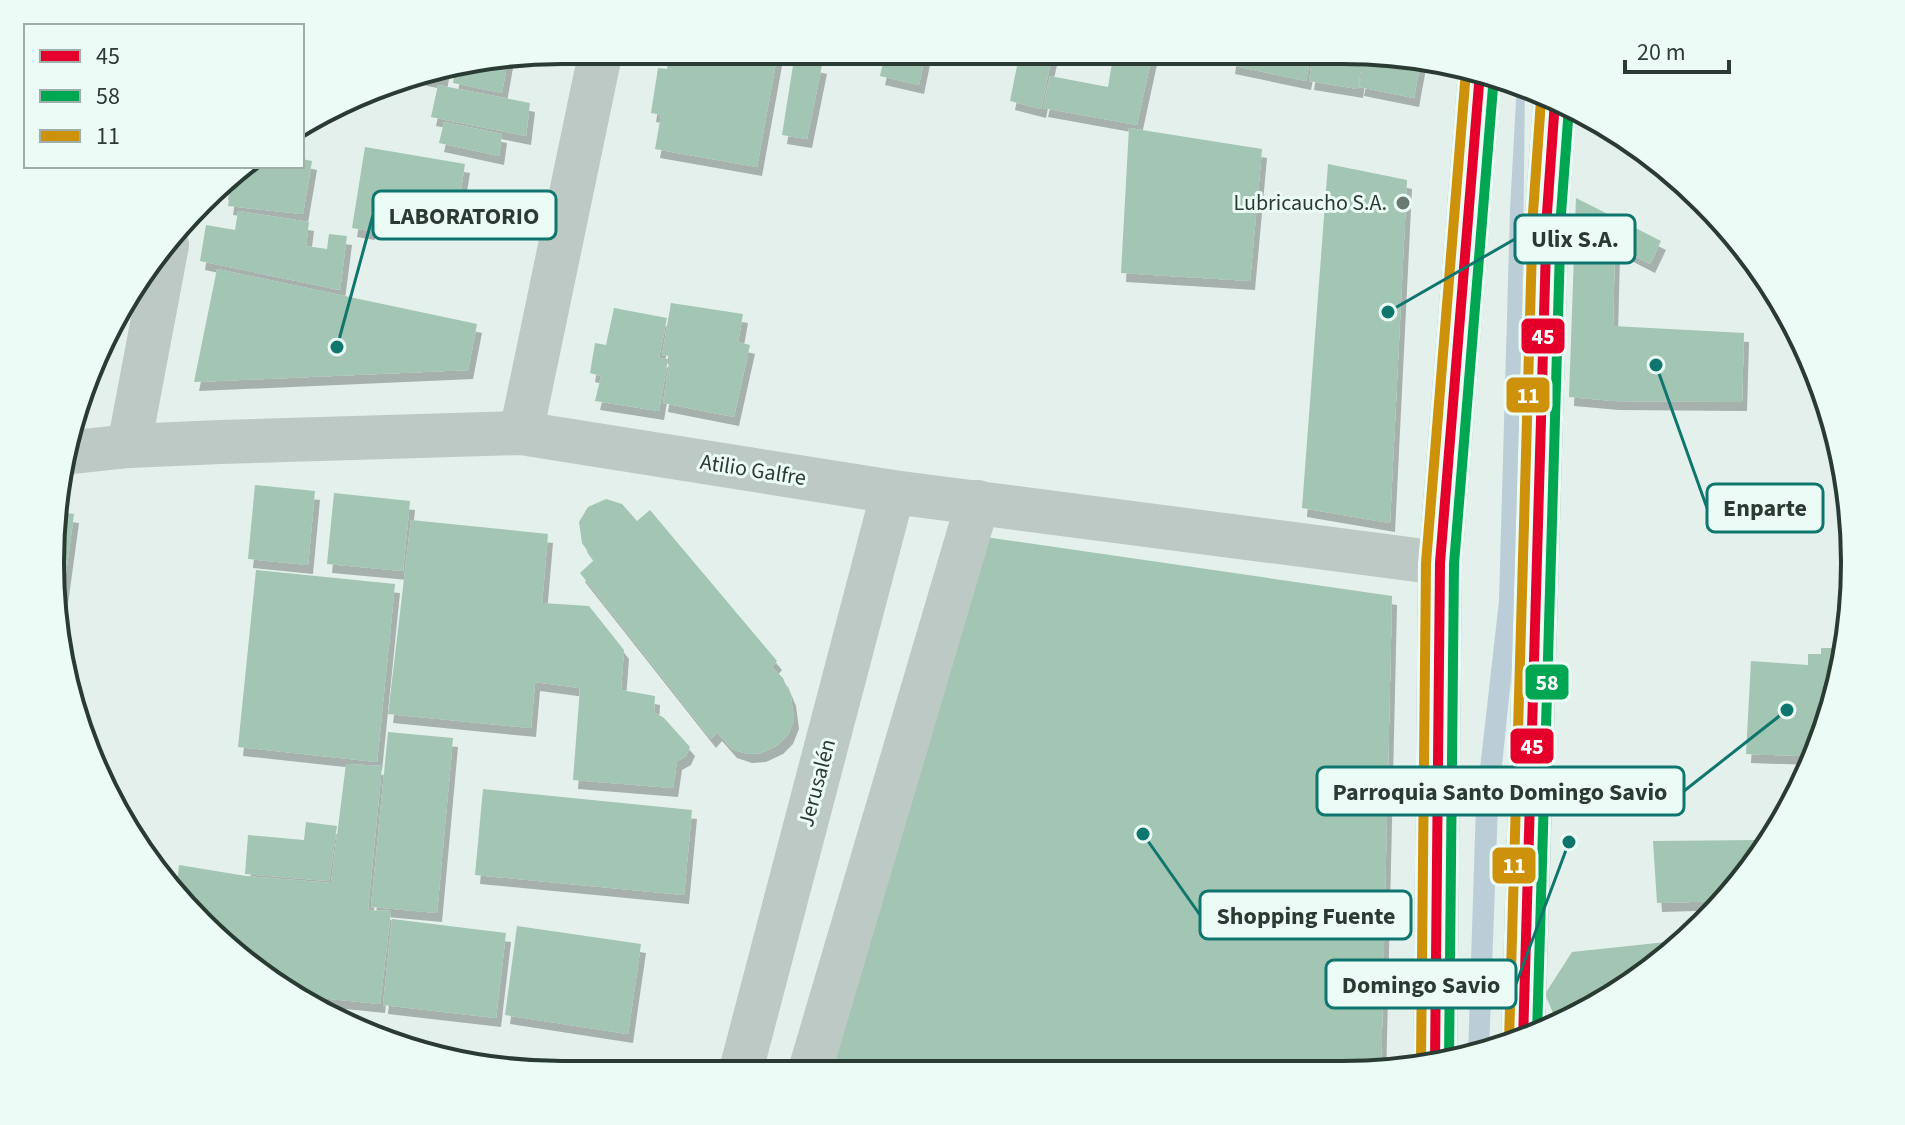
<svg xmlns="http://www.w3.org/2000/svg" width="1905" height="1125" font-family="'Source Sans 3',sans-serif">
<defs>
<filter id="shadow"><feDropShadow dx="5" dy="9" stdDeviation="0" flood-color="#0004"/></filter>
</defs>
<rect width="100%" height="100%" fill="#e3f0ec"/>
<polygon fill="#bbcdd7" points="1517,82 1525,86 1519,601 1498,804 1489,1051 1468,1056 1476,804 1499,601 1510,210"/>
<g fill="#a3c5b3" filter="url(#shadow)">
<polygon points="671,50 743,50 777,57 757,167 655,149 661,115 651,113 658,68 667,69"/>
<polygon points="886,50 926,51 919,85 880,76"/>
<polygon points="1020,51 1053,51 1041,109 1010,101"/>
<polygon points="1114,51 1153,51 1137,125 1043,108 1050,76 1108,87"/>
<polygon points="1232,51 1294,51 1311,55 1306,81 1230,65"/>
<polygon points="1307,51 1363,54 1358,89 1309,81 1313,54"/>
<polygon points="1366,51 1421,60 1414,98 1359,87"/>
<polygon points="508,59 502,93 453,83 455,71 448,69"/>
<polygon points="794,59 822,65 807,139 782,135"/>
<polygon points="444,70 442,81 413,75"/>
<polygon points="438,85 530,103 526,136 431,117"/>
<polygon points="444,122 502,134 499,156 439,143"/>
<polygon points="1129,128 1262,149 1250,281 1121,273"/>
<polygon points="365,147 465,164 457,214 374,201 370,231 352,228"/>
<polygon points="302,159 312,161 303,214 228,206 230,193 223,191 224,185 241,166 302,166"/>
<polygon points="1328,164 1407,180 1390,523 1302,508"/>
<polygon points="1576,198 1661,241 1650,264 1615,246 1613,326 1744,333 1742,402 1614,401 1569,397"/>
<polygon points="238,211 309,222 306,246 327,249 329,234 347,236 340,290 200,261 206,225 235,230"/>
<polygon points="217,269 477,324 468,370 194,382"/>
<polygon points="671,303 743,314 738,342 750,345 734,417 663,403 670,356 662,355"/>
<polygon points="614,308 667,318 659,358 668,359 659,411 595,401 601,376 590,373 595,343 606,345"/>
<polygon points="255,485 315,491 308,565 248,559"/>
<polygon points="334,493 410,501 403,571 327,564"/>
<polygon points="606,499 622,504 637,521 650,510 777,661 772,667 783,678 791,697 794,720 788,735 778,745 761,753 747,754 732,749 717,732 711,739 580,573 594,560 582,543 579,522 588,507"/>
<polygon points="57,512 74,514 60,617 50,563"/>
<polygon points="411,520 548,534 542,603 589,606 624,650 621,690 655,696 654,712 664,718 690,747 686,756 677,761 673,788 573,780 580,688 535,682 531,728 388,714"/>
<polygon points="985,537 1392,596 1381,1073 830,1074"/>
<polygon points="256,570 395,584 377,762 238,747"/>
<polygon points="1821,648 1845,648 1845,662 1806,756 1746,754 1751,661 1808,665 1808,654 1821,654"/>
<polygon points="388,732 453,738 437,913 371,907"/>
<polygon points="346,764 382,766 368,910 391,911 380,1004 291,995 278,989 176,893 179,865 246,876 331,883"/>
<polygon points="483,789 692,810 684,895 475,875"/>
<polygon points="306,822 337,826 329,881 245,874 248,835 304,840"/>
<polygon points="1761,840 1761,856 1724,901 1657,903 1653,841"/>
<polygon points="392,919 506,933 496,1018 383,1005"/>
<polygon points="517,926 641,944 628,1034 505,1015"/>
<polygon points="1685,940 1599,1006 1558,1025 1545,994 1572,952"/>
</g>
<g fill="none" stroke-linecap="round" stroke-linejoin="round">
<g stroke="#bcc9c4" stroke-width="44">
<polyline points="521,433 601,50"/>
<polyline points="129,446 167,245"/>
<polyline points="64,453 129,446 220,442 521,433 893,492 1440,563"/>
<polyline points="740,1074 893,492"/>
<polyline points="809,1074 978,502"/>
</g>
<g stroke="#a2afab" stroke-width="44">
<polyline points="1523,1041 1547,213 1555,101"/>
<polyline points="1435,1062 1440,563 1480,72"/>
</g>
<defs>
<g id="bus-1">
<polyline points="1523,1041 1547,213 1555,101"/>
<polyline points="1435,1062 1440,563 1480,72"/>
</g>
<g id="bus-2">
<polyline points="1537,1034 1561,214 1569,107"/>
<polyline points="1449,1059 1454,564 1494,75"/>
</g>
<g id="bus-3">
<polyline points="1509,1041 1533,213 1541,100"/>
<polyline points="1421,1062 1426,563 1466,71"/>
</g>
</defs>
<use href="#bus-1" stroke="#ebfcf7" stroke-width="16"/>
<use href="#bus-2" stroke="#ebfcf7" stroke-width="16"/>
<use href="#bus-3" stroke="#ebfcf7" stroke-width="16"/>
<use href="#bus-1" stroke="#e4002b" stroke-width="10"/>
<use href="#bus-2" stroke="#00a651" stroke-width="10"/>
<use href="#bus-3" stroke="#ce910a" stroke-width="10"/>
</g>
<circle fill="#6a7a73" stroke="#ebfcf7" stroke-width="3" cx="1403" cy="203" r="8"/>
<g text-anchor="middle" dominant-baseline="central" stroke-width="6" stroke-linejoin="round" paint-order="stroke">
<g font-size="22" fill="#293b32" stroke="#ebfcf7" text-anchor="end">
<text x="1387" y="203">Lubricaucho S.A.</text>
</g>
<g font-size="22" fill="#293b32" stroke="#ebfcf7">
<text transform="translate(753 470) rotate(9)">Atilio Galfre</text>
<text transform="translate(817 783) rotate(-75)">Jerusalén</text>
</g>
</g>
<path d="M0 0H1905V1125H0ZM562 64H1343A498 498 0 0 1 1841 562V563A498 498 0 0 1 1343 1061H562A498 498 0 0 1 64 563V562A498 498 0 0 1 562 64Z" fill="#ebfcf7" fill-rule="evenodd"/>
<path fill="none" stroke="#293b32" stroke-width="4" d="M562 64H1343A498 498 0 0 1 1841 562V563A498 498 0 0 1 1343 1061H562A498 498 0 0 1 64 563V562A498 498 0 0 1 562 64Z"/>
<path fill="none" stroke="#0f766e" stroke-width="3" d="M337 347L373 215M1388 312L1515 239M1656 365L1707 508M1787 710L1684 791M1143 834L1200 915M1569 842L1516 984"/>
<g fill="#0f766e" stroke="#ebfcf7" stroke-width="3">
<circle cx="337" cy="347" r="8"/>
<circle cx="1388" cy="312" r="8"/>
<circle cx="1656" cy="365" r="8"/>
<circle cx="1787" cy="710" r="8"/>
<circle cx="1143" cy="834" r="8"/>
<circle cx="1569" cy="842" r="8"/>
</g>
<g fill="#ebfcf7" stroke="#0f766e" stroke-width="3">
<rect x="373" y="191" width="183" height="48" rx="8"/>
<rect x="1515" y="215" width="120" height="48" rx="8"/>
<rect x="1707" y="484" width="116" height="48" rx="8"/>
<rect x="1317" y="767" width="367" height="48" rx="8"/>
<rect x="1200" y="891" width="211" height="48" rx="8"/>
<rect x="1326" y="960" width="190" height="48" rx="8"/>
</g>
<g font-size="24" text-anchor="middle" font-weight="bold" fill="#293b32">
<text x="464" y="224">LABORATORIO</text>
<text x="1575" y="247">Ulix S.A.</text>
<text x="1765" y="516">Enparte</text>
<text x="1500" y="800">Parroquia Santo Domingo Savio</text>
<text x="1306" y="924">Shopping Fuente</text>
<text x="1421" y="993">Domingo Savio</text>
</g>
<g stroke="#ebfcf7" stroke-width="3">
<rect x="1520" y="317" width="46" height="38" rx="8" fill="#e4002b"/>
<rect x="1505" y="376" width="46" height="38" rx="8" fill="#ce910a"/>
<rect x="1524" y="663" width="46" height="38" rx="8" fill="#00a651"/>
<rect x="1509" y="727" width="46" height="38" rx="8" fill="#e4002b"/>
<rect x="1491" y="846" width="46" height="39" rx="8" fill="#ce910a"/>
</g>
<g font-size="22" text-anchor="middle" font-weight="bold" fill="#fff">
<text x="1543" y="344">45</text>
<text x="1528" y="403">11</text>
<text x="1547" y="690">58</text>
<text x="1532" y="754">45</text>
<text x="1514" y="873">11</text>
</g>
<rect x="24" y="24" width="280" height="144" fill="#ebfcf7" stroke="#9dafa8" stroke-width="2"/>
<rect x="40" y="50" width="40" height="12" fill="#e4002b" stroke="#9dafa8" stroke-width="2"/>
<text x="96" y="64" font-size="24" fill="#293b32">45</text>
<rect x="40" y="90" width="40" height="12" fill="#00a651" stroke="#9dafa8" stroke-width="2"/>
<text x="96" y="104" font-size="24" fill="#293b32">58</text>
<rect x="40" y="130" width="40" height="12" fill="#ce910a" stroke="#9dafa8" stroke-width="2"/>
<text x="96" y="144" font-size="24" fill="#293b32">11</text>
<path d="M1625 60v12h104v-12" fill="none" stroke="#293b32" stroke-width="4"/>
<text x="1637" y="60" font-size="24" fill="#293b32" stroke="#ebfcf7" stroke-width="6" paint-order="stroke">20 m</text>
</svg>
